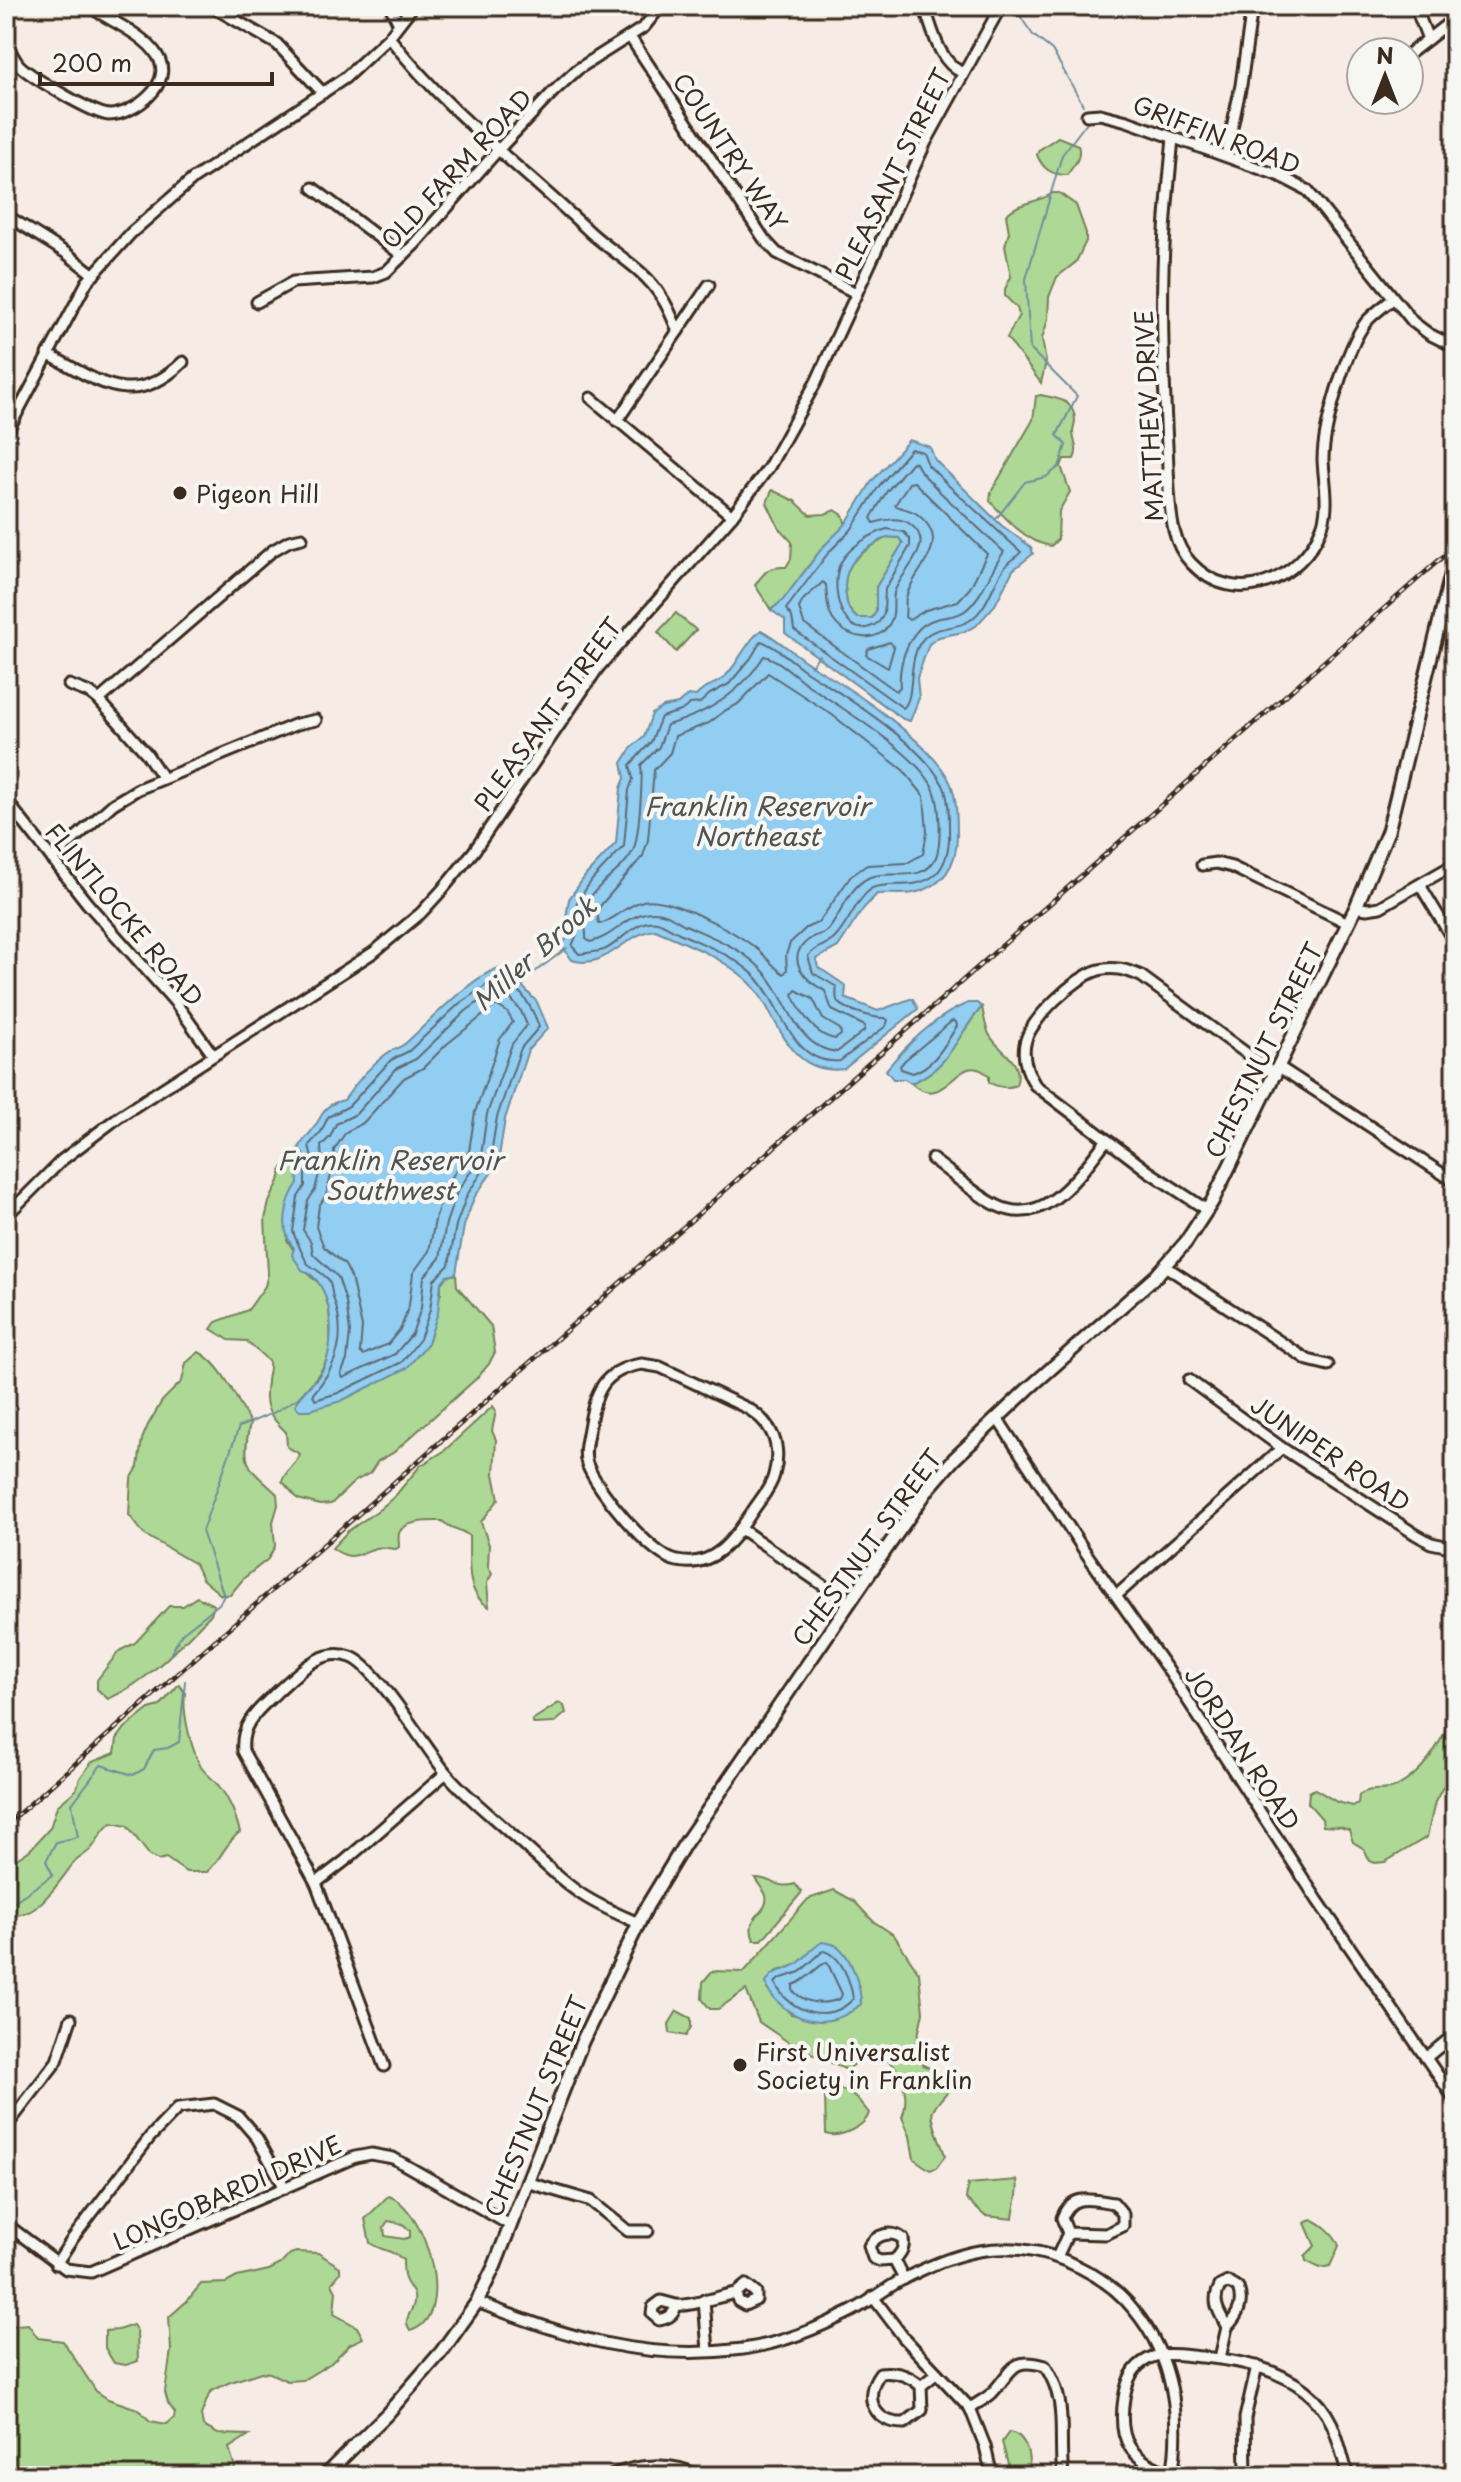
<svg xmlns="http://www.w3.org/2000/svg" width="1461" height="2482" font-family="'Playpen Sans',sans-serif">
<rect width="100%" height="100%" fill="#f7ece5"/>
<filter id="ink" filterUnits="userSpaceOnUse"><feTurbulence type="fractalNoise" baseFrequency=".0125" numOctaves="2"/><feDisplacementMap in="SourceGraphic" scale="16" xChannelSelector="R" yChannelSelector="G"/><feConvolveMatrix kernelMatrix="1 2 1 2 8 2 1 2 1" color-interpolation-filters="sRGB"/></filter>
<g filter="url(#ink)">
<g fill="#add895" stroke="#74815a" stroke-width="2" fill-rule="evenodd">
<path d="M1058,137L1078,145C1082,158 1074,165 1067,175C1051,175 1043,169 1037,155L1039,150Z"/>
<path d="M1053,193H1059L1076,205L1086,233V241L1076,262L1057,277L1049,297L1048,319L1042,339L1046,362L1041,383L1007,338L1019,315L1017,308L1005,296V289L1011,277L1005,246L1009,232L1006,215C1019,201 1036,204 1053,193Z"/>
<path d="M1041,395C1057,399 1074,399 1075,420C1075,424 1073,429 1073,433C1074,444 1079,449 1074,459H1064L1061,466L1070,492L1059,511L1058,539L1051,546C1027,543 1005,518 990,501L991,492L1033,420L1036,396Z"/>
<path d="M772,490L795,501L810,515L825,514L835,510L843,515L846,525L823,547L783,600L771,610L755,585C765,571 769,566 786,567L791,559L792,542L779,528L767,503Z"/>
<path d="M887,537L899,538L903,543L876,587V612L872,618H857C849,611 847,607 846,596C840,563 862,552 887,537Z"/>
<polygon points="676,613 696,630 676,652 658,632"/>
<path d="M982,1007C984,1016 985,1026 989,1034C998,1052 1025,1060 1016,1085C1008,1089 996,1087 989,1082V1076C957,1046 948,1115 911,1083C952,1066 954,1038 982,1007Z"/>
<path d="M299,1148L305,1157L287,1240L311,1277L322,1285C324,1294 328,1302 329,1310C333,1356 330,1364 298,1398L441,1294V1283L447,1276L456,1274L457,1286L491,1326L495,1352L489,1364L477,1378L393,1453L378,1461L370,1473L354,1482L331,1504L320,1505L298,1499L282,1481C286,1470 297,1464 300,1454L287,1447L286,1432C269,1416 263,1407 267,1382C267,1377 270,1368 269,1363C268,1358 251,1347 247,1341L229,1340L211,1329L216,1322L248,1310L265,1286L268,1274L265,1219L269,1202L279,1181L282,1168Z"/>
<path d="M199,1352C223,1365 237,1400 250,1423C241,1466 247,1466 277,1494L278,1505L273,1522L275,1546L268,1559L244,1578L230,1595H221L202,1579L195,1564L145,1535L129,1515L131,1479L138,1467L142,1439L148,1425L162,1401L182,1381L186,1363Z"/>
<path d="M493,1406L496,1411L492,1431L496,1440L494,1474L499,1499L481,1522L489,1545L488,1566L492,1574L487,1583L489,1607C464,1593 470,1561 469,1536C461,1528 453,1531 442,1521C431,1521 404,1520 399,1533C398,1537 399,1542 399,1547L396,1549C390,1549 382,1546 376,1548C357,1553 353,1563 332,1548L348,1531L380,1509L395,1496L420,1466L444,1451Z"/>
<path d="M197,1597L214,1605L211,1614C181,1645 148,1682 108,1699L97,1689V1680L119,1651L135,1643L169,1606H183Z"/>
<path d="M179,1684L185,1693C182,1713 191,1748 201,1767C206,1774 213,1779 219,1786C230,1800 235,1814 240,1832C225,1843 221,1860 207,1872H186L166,1858L159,1860L150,1856L127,1826L112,1823C100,1831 100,1838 92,1848C87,1854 77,1858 72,1865C61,1880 50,1896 34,1909C25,1916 14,1912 6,1921V1866L30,1850L50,1828L57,1806L76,1790L80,1778L92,1762L115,1753L117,1739L125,1728L149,1709L160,1706Z"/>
<polygon points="559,1703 564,1706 566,1713 554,1723 534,1724 532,1720"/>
<path d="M1455,1717V1743L1450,1760L1452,1770L1435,1802L1427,1837L1385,1862L1375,1863L1370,1861L1364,1849L1353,1842L1349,1830L1340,1827L1323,1826L1322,1819L1308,1803L1309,1792L1315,1789L1337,1802L1353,1806L1358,1803L1359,1795C1371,1786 1384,1793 1396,1787C1424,1773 1439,1745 1452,1718Z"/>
<path d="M755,1878C771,1877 776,1890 795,1884L802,1892L762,1940H754C743,1916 770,1913 766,1896C765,1890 758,1885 755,1878Z"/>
<path d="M834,1890L854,1901L873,1921L894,1935L919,1973L923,2012L915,2050L922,2055L923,2065L938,2072L949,2090C944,2096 936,2104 933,2111C929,2119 943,2145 945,2156L936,2168L930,2170L914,2159L910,2136L902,2117C913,2092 896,2045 862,2059C857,2061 852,2067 847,2070L791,2044L759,2022L746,1990L718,2009H710L702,1999L703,1982L712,1971L744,1972L808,1899ZM796,1965L804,2017L791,2014L767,1989L775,1972Z"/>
<polygon points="677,2011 691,2018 691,2027 686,2036 670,2033 669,2024"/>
<path d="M829,2087C849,2090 857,2097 869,2113C866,2126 839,2139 826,2134L825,2095Z"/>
<path d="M1017,2180C1020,2194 1014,2204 1013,2219L985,2216L966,2199L968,2184Z"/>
<path d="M388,2196C425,2206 459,2318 410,2331C400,2317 417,2311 414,2296C413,2290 407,2285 405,2279C403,2273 403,2266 403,2260C394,2250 381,2251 370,2243L365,2219ZM388,2221L403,2224L410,2231V2237L404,2239L385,2236L384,2227Z"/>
<path d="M1311,2219C1322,2223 1336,2235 1339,2246L1330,2266L1320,2268L1306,2261L1305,2256L1315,2246L1305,2223Z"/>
<polygon points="296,2252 318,2253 340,2267 340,2273 332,2283 336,2291 334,2314 357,2327 363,2338 350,2344 331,2363 303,2380 287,2381 270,2373 261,2372 228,2383 210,2392 201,2415 203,2426 218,2434 249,2435 229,2448 235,2467 232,2476 6,2476 6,2326 28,2324 38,2338 63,2341 96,2391 108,2399 138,2409 150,2421 167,2424 174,2418 175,2413 168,2403 165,2392 171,2350 169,2317 187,2301 201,2284 226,2283 237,2277 269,2270 281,2264 290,2254"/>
<polygon points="133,2325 137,2331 138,2361 126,2365 114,2363 105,2348 105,2331 118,2330"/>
<path d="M1009,2432C1029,2435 1030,2459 1029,2476H1011L1002,2442Z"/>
</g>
<g fill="#92cdf2" stroke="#6f8c9d" stroke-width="2" fill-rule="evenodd">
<path d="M909,440L930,447L935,460L1001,525L1031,547L1033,554L1013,570L995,605L976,626L963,632L939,637L929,644L917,678L919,698L910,721L903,719L785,633V620L771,610L783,600L823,547L845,525L872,481ZM887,537L899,538L903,543L876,587V612L872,618H857C849,611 847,607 846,596C840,563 862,551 887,537Z"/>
<path d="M761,630C781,641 797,657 816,668C854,691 931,742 950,782C957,797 957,819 957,836C957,865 943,887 913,893C901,895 889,893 877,894L863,909L838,947L816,959L818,967L846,986L845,998L878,1011L910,999H913L918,1009L844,1069C783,1077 779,1009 747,980C721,957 686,943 655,930C625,933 606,971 572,960L562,946L569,934L566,918L569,899L586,875L616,843L621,788L625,778L622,763L632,747L644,737L652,714L663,707L678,704L688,695L696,696C709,683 711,687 722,679C737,668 744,643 761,630Z"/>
<path d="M499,968L510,971L525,983L522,986L537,1002L548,1028L528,1050L505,1119L498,1163L474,1198L464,1226L456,1274L447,1276L441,1283L438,1312L428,1343L407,1368L341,1401L310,1410H299L295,1405C301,1391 315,1384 322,1371C337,1345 334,1280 302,1270L292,1255L294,1248C279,1231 285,1201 298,1183L297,1172L305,1157L299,1148C305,1136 309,1136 315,1126C324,1113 324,1104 344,1100C355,1084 370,1066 386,1054C392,1049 401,1048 407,1042C429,1022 472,976 499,968Z"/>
<path d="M968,1003H977L982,1007C954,1038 952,1066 911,1083L904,1079H893L886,1070C908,1043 936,1016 968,1003Z"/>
<path d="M822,1942C827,1943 831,1943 835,1945C851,1953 861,1988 861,2004C836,2026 805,2027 780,2004C773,1998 768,1992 766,1983C773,1968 787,1972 798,1963C807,1956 812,1948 822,1942Z"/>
</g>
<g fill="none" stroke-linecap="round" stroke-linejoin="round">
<g stroke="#5e6b73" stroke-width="2">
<path d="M911,449L923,452L928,465L948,485L1021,552C1017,557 1011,559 1007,564C992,582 990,607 969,621C954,630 935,625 923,639C906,658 916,698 903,708L794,630L792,617L786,609L829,552L851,530L879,486Z"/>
<path d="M912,462L916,463L921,472L941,493L1004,552C990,570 984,595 966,610C958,617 946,616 936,619C909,626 898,664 900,687L896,691L804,624L799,608L803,600L823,582L826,585C827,596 827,612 834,621C847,639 878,645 890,623C896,613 892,603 894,593C900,571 939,545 910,524C900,517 885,519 874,523L871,518L887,491Z"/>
<path d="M914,482L987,554L970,588L958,601L926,610L909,620L905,617C906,611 905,603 906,598C912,569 956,544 917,514C910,509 901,509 895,505L909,483Z"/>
<path d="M887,529L904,532L910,539V546L885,589L884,614L879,622C843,648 828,587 841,562C849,547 871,534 887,529Z"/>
<path d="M761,641C779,647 795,665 812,675C849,699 923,745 943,785C950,799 949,824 949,840C948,853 944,869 932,877C912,890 892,881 872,888C854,902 849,924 834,939C826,946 816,946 808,956L813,973L837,987C836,990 836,997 837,1000C841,1009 876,1019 885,1018L888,1020L886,1026L840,1061C790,1066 782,1002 754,975C733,955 705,945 679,933C672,930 665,924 657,922C636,918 621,943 604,950C596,952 587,953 579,954L572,946L577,934L574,918L577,902L592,880L624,846L629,790L633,779L630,765L651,742L661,717L681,711L690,704L700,703L710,694L729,684L751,658Z"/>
<polygon points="890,642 894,647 888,668 866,655 868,649"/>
<path d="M764,656C778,659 792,673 804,682C838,707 918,752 934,790C940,803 942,843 936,857C924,885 892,869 870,877C849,886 842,913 829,929C825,934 819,934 813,937C782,956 803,979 825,991L832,1010L865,1026L864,1031L837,1052C796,1048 789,1001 766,974C745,949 712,937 683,924C674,919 666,912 655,912C629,911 614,938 590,942L586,939C587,929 582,918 585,908C593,884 622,873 633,851C639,838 643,779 641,765L659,747L667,725C707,714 742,692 764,656Z"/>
<path d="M768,673L831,714L903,770L924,796L927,832L923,854L907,863L867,865L851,876L819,922L806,928L790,943L786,955L787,970L784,974C774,968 766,956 757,949C736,932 668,895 643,901C626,905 614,921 599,924L597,912L601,905L643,856L648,840L654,770L670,753L675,736L709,723L726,710L738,704Z"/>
<path d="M500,976C518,984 533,1008 539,1027L521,1048L497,1117L490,1160L467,1195L456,1225L449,1265L434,1280L430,1310L420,1339L402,1362L338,1393L315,1400L313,1394C339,1364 347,1335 333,1297C331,1291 332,1284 328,1279C322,1273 314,1268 308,1264C306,1262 294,1236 293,1231L298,1197L305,1186V1175L312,1159L309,1145L321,1132L328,1117L349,1106L391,1060L409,1051L460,1003Z"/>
<polygon points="497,989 502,989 521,1011 527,1025 512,1044 487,1114 481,1156 457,1192 446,1223 440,1258 424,1277 421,1308 412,1334 395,1354 343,1378 341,1374 347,1360 350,1332 346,1302 338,1277 313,1254 311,1242 303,1230 308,1201 315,1190 322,1161 321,1146 330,1137 336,1124 356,1114 397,1068 416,1059 466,1011"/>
<path d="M796,990L813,999L823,1019L840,1029L841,1035L835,1039C815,1036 800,1012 793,994Z"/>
<polygon points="496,1005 507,1012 513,1022 500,1039 487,1078 475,1112 469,1151 448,1183 436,1215 429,1251 413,1273 409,1305 401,1328 388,1344 363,1355 360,1352 362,1327 351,1277 345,1265 324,1247 316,1227 319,1206 326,1195 334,1163 334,1150 346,1132 363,1123 404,1078 423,1068 447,1044"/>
<path d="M952,1021L956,1022L957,1026C944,1046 935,1065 913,1073L901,1069L900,1066L905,1060Z"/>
<path d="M823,1951C841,1953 851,1983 853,1999C830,2025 788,2012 775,1983L779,1979L800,1972Z"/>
<path d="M827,1962L842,1994L840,1999C823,2005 806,2004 793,1991V1985C808,1980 815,1967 827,1962Z"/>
</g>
<g stroke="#6f8c9d" stroke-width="2">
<polyline points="1013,6 1033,35 1052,50 1083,105"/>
<polyline points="996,519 1025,482 1046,477 1059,467 1066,445 1057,435 1077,396 1030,349 1026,279 1062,155 1087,122"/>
<polyline points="811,666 819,655"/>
<polyline points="524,980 567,948"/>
<polyline points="170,1655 182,1633 219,1604 224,1596 202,1531 239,1427 273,1413 298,1398"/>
<polyline points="6,1907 53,1875 46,1861 56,1842 78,1837 72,1804 101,1765 133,1775 144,1769 154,1750 168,1748 179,1742 185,1681"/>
</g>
<defs>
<g id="minor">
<polyline points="211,6 277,44 323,93"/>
<polyline points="390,6 398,22"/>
<path d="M924,6C933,30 938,62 963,73"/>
<polyline points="1251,6 1262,9 1268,6"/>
<polyline points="1415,6 1428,39"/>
<polyline points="6,8 10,6"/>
<path d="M389,37C446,111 523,169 590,232C614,254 645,269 662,298C669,308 673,320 678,331"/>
<polyline points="630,37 764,239 777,253 856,293"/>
<path d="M6,44C10,50 14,59 19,65C31,77 93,114 109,115C134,115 176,83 157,55C145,36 117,24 98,12L94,6"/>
<polyline points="1409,54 1455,18"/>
<polyline points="1087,115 1100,114 1127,121 1280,176 1307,190 1413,322 1429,334 1455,347"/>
<path d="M1173,138C1169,182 1164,227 1163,271C1161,344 1166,417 1169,490C1171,517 1172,543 1191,563C1235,610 1302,580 1322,527C1330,505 1324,483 1323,460C1323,428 1346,348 1366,322C1374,313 1384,306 1393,299"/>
<polyline points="1226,156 1241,85 1252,7"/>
<polyline points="313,188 403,256"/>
<polyline points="6,215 66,253 94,275"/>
<polyline points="257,302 293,282 373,277 386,272 415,244 499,149 553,92 578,69 644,27 661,6"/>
<path d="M47,354C99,381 132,411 183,362"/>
<polyline points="591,398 732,516"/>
<polyline points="617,421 709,285"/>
<polyline points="6,434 87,282 131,233 193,179 345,78 389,37 413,6"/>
<polyline points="69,685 90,693 99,700 146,753 162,777"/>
<polyline points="99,700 272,551 289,541 302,538"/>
<polyline points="6,800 87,903 175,1002 213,1055"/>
<polyline points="52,859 113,804 138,789 297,724 316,720"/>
<polyline points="1202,865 1216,863 1232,867 1348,923"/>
<polyline points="1420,885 1455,943"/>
<polyline points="1356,907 1367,909 1380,907 1455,864"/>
<polyline points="1279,1067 1455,1182"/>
<path d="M932,1159C953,1174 975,1195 998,1206C1046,1229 1081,1172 1106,1141"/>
<path d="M1207,1210L1148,1171L1035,1085C1027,1072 1022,1059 1025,1044C1029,1020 1076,976 1099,970C1114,966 1127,970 1141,976L1276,1075"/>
<polyline points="6,1216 62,1160 120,1116 374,952 421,913 442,890 474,851 598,668 732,516 769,467 816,382 926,142 1001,6"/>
<polyline points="1165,1266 1308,1360 1328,1365"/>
<path d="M642,1364L660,1367L747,1408C773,1423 782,1446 774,1475C771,1488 759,1501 752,1512C734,1539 714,1569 677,1561C651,1556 596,1489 587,1464C583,1453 587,1440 589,1428C595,1393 602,1370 642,1364Z"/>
<polyline points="1189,1380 1282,1448 1415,1534 1431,1543 1455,1548"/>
<polyline points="997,1418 1086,1553 1172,1676 1318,1901 1455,2100"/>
<polyline points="741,1529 849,1603"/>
<polyline points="1117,1595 1282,1448"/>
<polyline points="316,1883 346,1860 446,1773"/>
<polyline points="1427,2057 1455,2034"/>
<path d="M384,2066L316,1883L243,1751C240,1722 260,1709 278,1691C298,1673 322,1646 351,1657C377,1666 425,1748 447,1774C465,1795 488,1813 509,1832C532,1852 554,1875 578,1892C596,1905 618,1914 638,1923"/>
<polyline points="6,2127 57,2061 71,2019"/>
<polyline points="526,2182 591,2201 628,2231 648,2231"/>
<polyline points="6,2224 66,2269 91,2272 355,2157 371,2154 393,2158 510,2225"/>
<path d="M1057,2257L1068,2233L1106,2234L1123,2226V2214L1114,2203C1091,2200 1072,2192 1062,2218L1068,2233"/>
<path d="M894,2260C901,2254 905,2248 903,2239C892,2230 877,2234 869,2246L873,2258L880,2261L894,2260L904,2279"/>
<polyline points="56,2264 73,2238 150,2137 178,2108 214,2104 238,2116 257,2138 285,2188"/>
<polyline points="873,2297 904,2338 970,2408 985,2446 992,2476"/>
<polyline points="704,2300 708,2351"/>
<path d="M477,2302C568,2337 643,2362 743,2349C779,2344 819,2328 852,2311C868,2303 882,2291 898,2282C953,2252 1005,2236 1066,2261C1092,2272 1117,2288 1134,2310C1173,2357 1182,2417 1172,2476"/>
<path d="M676,2305L661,2301L653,2307L652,2314L659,2320C669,2318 674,2315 676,2305C690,2307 719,2296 736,2293L738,2301L745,2305L756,2300V2293L746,2285L736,2293"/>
<path d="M1220,2358L1227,2327C1219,2312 1211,2302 1220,2286L1228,2282L1238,2288C1244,2304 1238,2315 1227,2327"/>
<path d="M921,2386L922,2410L905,2423C874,2424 862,2397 880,2373C896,2371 909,2375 921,2386L937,2373"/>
<path d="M970,2408C977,2403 986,2399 992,2393C1012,2372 1011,2356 1045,2366C1069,2402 1058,2434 1063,2476"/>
<path d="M1172,2474C1131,2460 1117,2442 1124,2398C1127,2381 1132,2367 1148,2359C1163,2351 1186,2356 1202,2357C1250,2361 1309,2375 1332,2424C1339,2440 1343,2459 1348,2476"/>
<path d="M611,2476C636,2463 674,2462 699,2476"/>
<polyline points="1246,2476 1245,2418 1257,2366"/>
</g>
<polyline id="major" points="324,2476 387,2414 442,2351 477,2302 495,2265 582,2042 647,1906 684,1845 880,1558 929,1488 954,1459 1028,1389 1157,1275 1186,1242 1212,1202 1356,907 1388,831 1455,559"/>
</defs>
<use href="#minor" stroke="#3b2a1e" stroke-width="15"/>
<use href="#major" stroke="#3b2a1e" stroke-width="17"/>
<use href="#minor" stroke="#f6f6f2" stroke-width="9"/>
<use href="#major" stroke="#f6f6f2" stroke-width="11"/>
<defs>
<polyline id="rail" points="6,1825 1455,546"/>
</defs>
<use href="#rail" stroke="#3b2a1e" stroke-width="5"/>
<use href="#rail" stroke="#f6f6f2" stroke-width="2" stroke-dasharray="6" stroke-linecap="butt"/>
</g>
</g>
<g fill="#3b2a1e" stroke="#f6f6f2" stroke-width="3">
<circle cx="180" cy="493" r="8"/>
<circle cx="740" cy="2065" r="8"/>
</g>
<g text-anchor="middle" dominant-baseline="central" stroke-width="8" stroke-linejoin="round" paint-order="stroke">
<g font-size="24" fill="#3b2a1e" stroke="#f6f6f2">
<text transform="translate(1217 134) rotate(21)">GRIFFIN ROAD</text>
<text transform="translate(731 151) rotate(56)">COUNTRY WAY</text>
<text transform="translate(456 168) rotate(-47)">OLD FARM ROAD</text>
<text transform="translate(892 174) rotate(-64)">PLEASANT STREET</text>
<text transform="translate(1148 416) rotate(-93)">MATTHEW DRIVE</text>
<text transform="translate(547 714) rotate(-54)">PLEASANT STREET</text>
<text transform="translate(125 914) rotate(50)">FLINTLOCKE ROAD</text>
<text transform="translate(1263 1050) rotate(-64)">CHESTNUT STREET</text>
<text transform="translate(1331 1453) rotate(34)">JUNIPER ROAD</text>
<text transform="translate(866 1547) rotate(-54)">CHESTNUT STREET</text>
<text transform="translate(1243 1748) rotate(57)">JORDAN ROAD</text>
<text transform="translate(535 2106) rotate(-68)">CHESTNUT STREET</text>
<text transform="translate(227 2192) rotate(-24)">LONGOBARDI DRIVE</text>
</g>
<g font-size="24" fill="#3b2a1e" stroke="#f6f6f2" text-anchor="start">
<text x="196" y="493">Pigeon Hill</text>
<text x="756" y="2051">First Universalist<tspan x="756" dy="28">Society in Franklin</tspan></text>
</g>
<g font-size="26" font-style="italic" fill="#515353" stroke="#f6f6f2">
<text x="757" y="805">Franklin Reservoir<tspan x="757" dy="30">Northeast</tspan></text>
<text transform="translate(534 953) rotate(-42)">Miller Brook</text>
<text x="390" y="1159">Franklin Reservoir<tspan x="390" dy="30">Southwest</tspan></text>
</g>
</g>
<rect width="1461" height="2482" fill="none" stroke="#f6f6f2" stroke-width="32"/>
<rect x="16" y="16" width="1429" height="2450" fill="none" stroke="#3b2a1e" stroke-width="3" filter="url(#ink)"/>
<g transform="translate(1385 76)"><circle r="38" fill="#f6f6f2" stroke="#aba49d" stroke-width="2"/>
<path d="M0-6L14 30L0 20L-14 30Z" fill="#3b2a1e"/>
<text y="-12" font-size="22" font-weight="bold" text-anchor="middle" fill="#3b2a1e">N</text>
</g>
<path d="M40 72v12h232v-12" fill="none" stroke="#3b2a1e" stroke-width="4"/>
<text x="52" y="72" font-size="24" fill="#3b2a1e" stroke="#f6f6f2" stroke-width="6" paint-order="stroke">200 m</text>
</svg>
